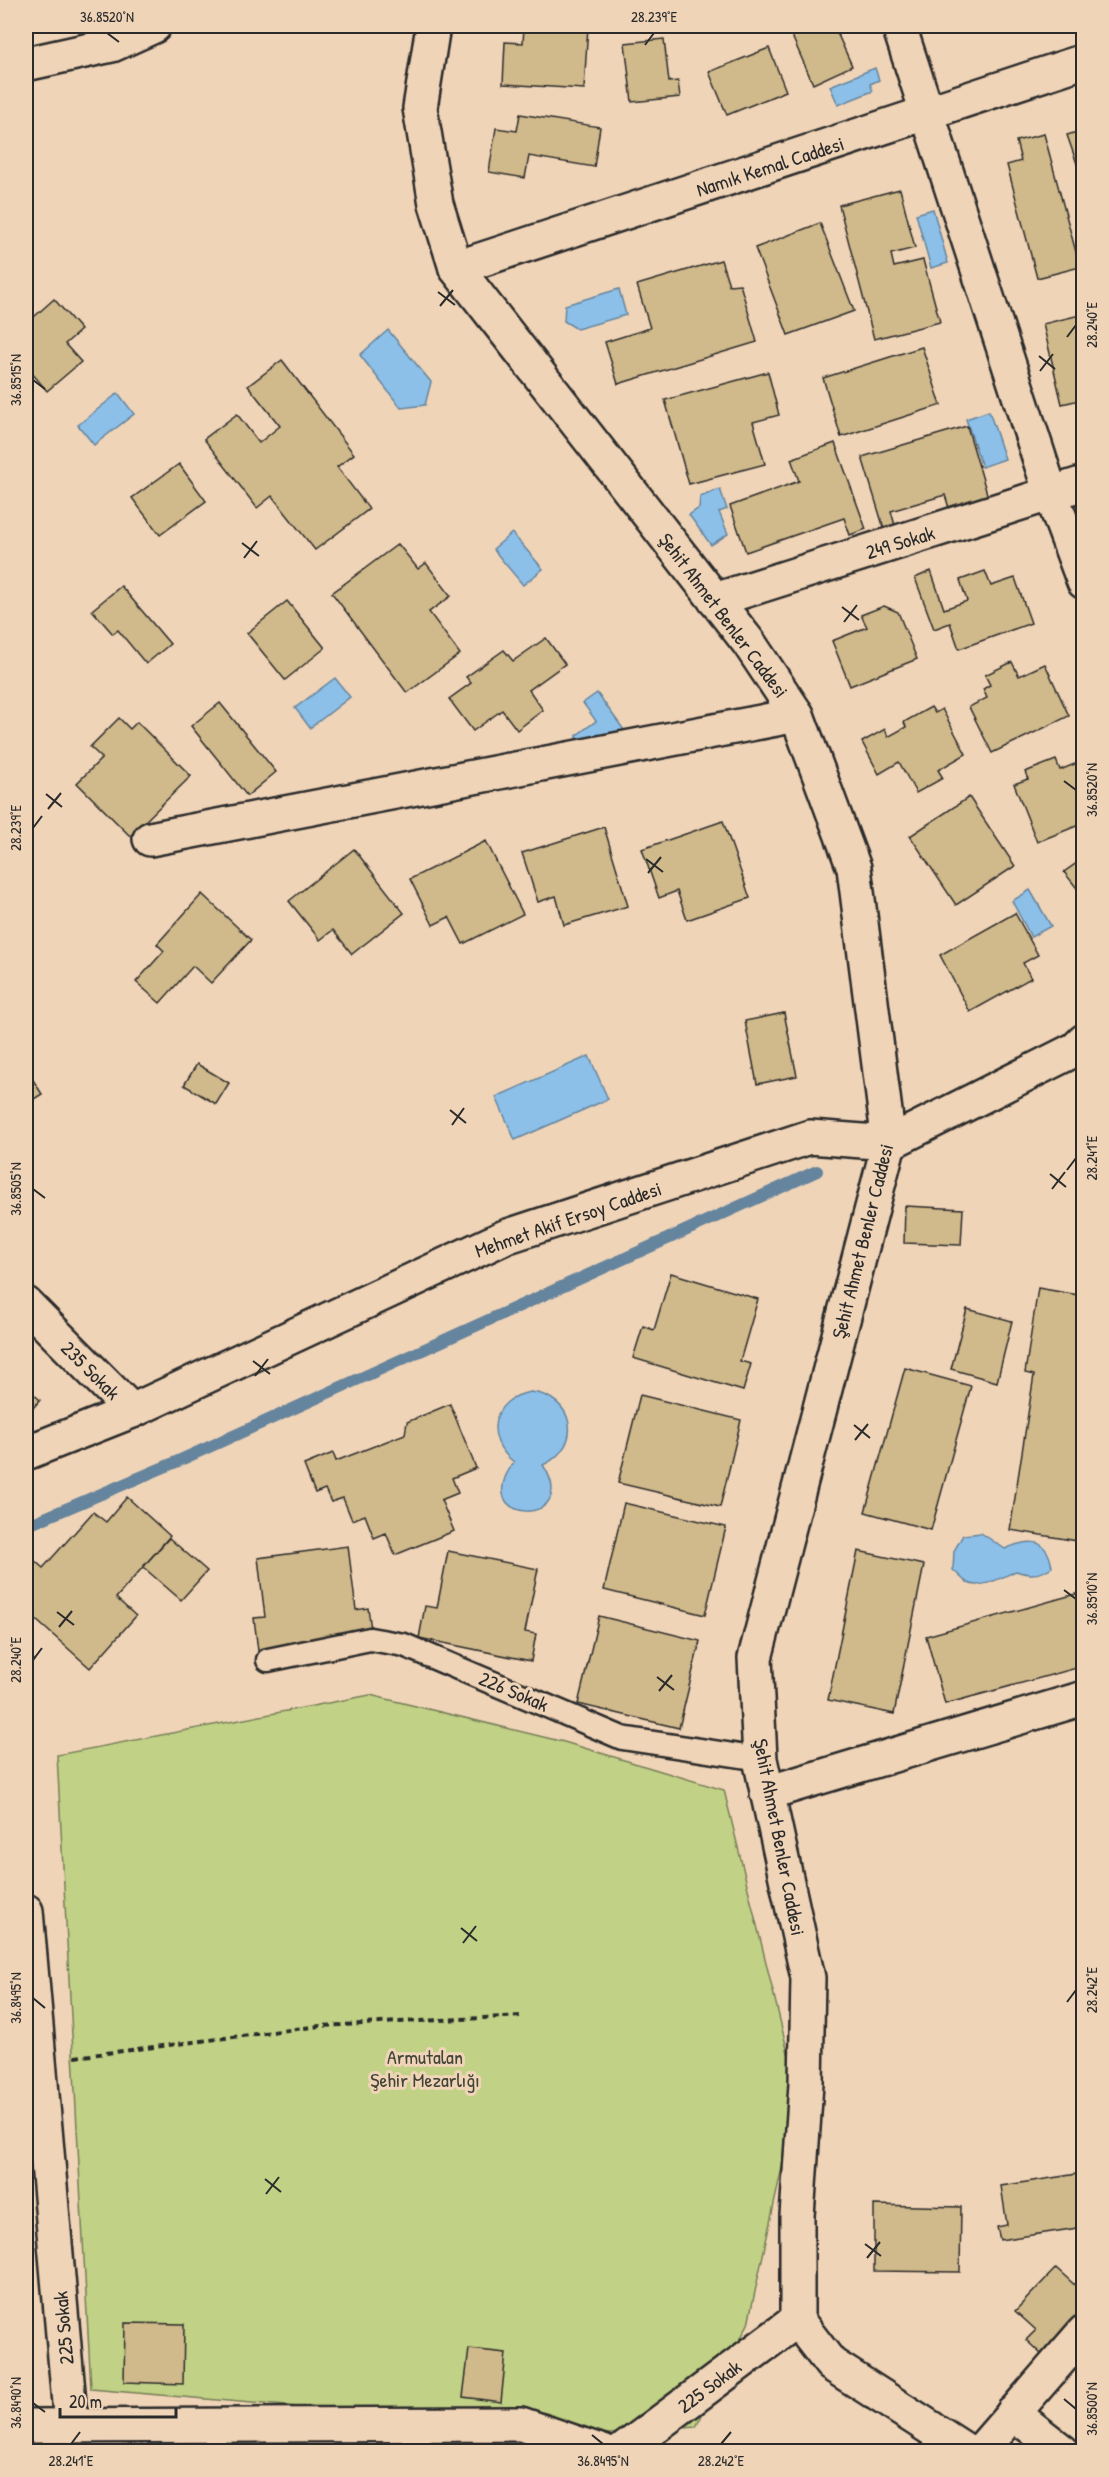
<svg xmlns="http://www.w3.org/2000/svg" width="1109" height="2477" font-family="'Patrick Hand',sans-serif">
<rect width="100%" height="100%" fill="#f0d4b7"/>
<filter id="ink" filterUnits="userSpaceOnUse"><feTurbulence type="fractalNoise" baseFrequency=".0167" numOctaves="2"/><feDisplacementMap in="SourceGraphic" scale="12" xChannelSelector="R" yChannelSelector="G"/><feConvolveMatrix kernelMatrix="1 2 1 2 8 2 1 2 1" color-interpolation-filters="sRGB"/></filter>
<g filter="url(#ink)">
<polygon fill="#c1d185" stroke="#767e58" stroke-width="1.5" points="370,1695 564,1742 724,1790 798,2094 748,2324 696,2427 609,2434 91,2389 57,1755"/>
<g fill="#8cc0e9" stroke="#65849d" stroke-width="1.5">
<polygon points="875,68 879,80 870,84 873,91 838,105 830,86"/>
<polygon points="933,209 948,263 931,268 916,214"/>
<polygon points="619,289 626,315 577,329 564,321 565,305"/>
<polygon points="388,330 431,382 425,405 401,408 360,355"/>
<polygon points="118,393 134,414 94,445 78,425"/>
<polygon points="989,411 1005,459 982,467 966,419"/>
<polygon points="720,489 727,509 719,512 728,534 711,545 689,515 699,508 700,497"/>
<polygon points="512,533 543,569 523,585 493,549"/>
<polygon points="335,678 350,697 310,728 295,708"/>
<polygon points="597,693 624,730 621,744 576,756 577,735 596,721 583,703"/>
<polygon points="1030,890 1051,926 1031,937 1012,901"/>
<polygon points="589,1056 608,1099 515,1140 496,1097"/>
<path d="M531,1392C575,1397 584,1446 543,1465C584,1528 467,1526 514,1462C483,1439 491,1398 531,1392Z"/>
<path d="M981,1533L1005,1549C1028,1539 1047,1536 1052,1567C1041,1575 1029,1576 1016,1571C1004,1576 981,1590 968,1583C963,1580 958,1574 953,1570L954,1551L963,1535Z"/>
</g>
<g fill="none" stroke-linecap="round" stroke-linejoin="round">
<polyline stroke="#65849d" stroke-width="12" points="26,1526 176,1462 817,1171"/>
</g>
<g fill="#d0b98a" stroke="#2b2b2b" stroke-width="1.5">
<polygon points="524,26 588,26 584,89 503,84 505,42 523,43"/>
<polygon points="792,26 834,26 852,66 813,84 788,27"/>
<polygon points="664,39 669,82 678,81 680,97 632,102 625,43"/>
<polygon points="769,48 786,91 727,115 709,72"/>
<polygon points="520,114 600,127 594,167 529,156 525,178 489,172 496,128 517,131"/>
<polygon points="1084,130 1084,184 1067,135"/>
<polygon points="1044,134 1080,267 1037,278 1007,165 1021,161 1016,141"/>
<polygon points="900,189 915,248 891,254 894,267 923,260 940,322 874,339 839,205"/>
<polygon points="820,223 854,311 788,335 755,248"/>
<polygon points="721,260 729,285 740,284 757,342 618,384 605,342 650,328 637,285"/>
<polygon points="54,299 81,330 65,344 81,362 47,391 26,366 26,324"/>
<polygon points="1084,314 1084,399 1062,404 1043,324"/>
<polygon points="922,347 941,405 841,437 823,378"/>
<polygon points="282,360 354,454 337,467 369,509 315,550 272,496 257,508 204,439 237,414 259,443 280,426 248,386"/>
<polygon points="768,372 779,415 753,422 765,464 689,484 665,400"/>
<polygon points="967,426 988,497 949,508 945,495 891,511 896,529 885,532 862,457"/>
<polygon points="835,443 866,529 850,535 844,518 746,552 730,506 799,481 791,459"/>
<polygon points="179,464 206,501 160,535 132,498"/>
<polygon points="398,544 418,569 426,563 451,596 429,612 460,654 407,693 332,593"/>
<polygon points="931,571 944,609 967,601 960,580 985,571 991,586 1015,578 1031,623 959,649 950,623 934,629 915,578"/>
<polygon points="121,586 170,644 146,664 118,630 113,634 92,610"/>
<polygon points="287,601 325,648 285,680 247,633"/>
<polygon points="884,606 898,612 917,659 850,686 832,641 867,627 861,615"/>
<polygon points="546,638 565,664 529,690 543,710 517,730 502,710 473,731 449,699 471,683 466,677 504,650 513,661"/>
<polygon points="1012,662 1019,676 1045,664 1069,716 992,753 969,707 987,698 983,689 990,685 985,675"/>
<polygon points="220,703 276,772 247,796 191,726"/>
<polygon points="931,707 935,713 942,709 966,754 938,770 943,778 916,793 899,762 879,774 862,742 885,729 888,737 906,727 904,722"/>
<polygon points="119,718 130,729 137,722 191,776 130,836 77,783 102,758 90,747"/>
<polygon points="1056,760 1060,770 1082,761 1084,823 1037,842 1014,784 1028,779 1025,772"/>
<polygon points="969,797 1015,866 956,905 910,836"/>
<polygon points="723,821 750,898 687,920 677,891 659,898 642,849"/>
<polygon points="604,827 628,906 564,925 556,896 538,902 522,853"/>
<polygon points="486,841 523,914 463,944 449,917 433,925 410,879"/>
<polygon points="354,849 404,913 352,954 333,930 320,940 289,901"/>
<polygon points="1084,858 1084,897 1064,872"/>
<polygon points="202,894 251,940 211,983 193,966 160,1003 136,982 164,951 157,944"/>
<polygon points="1015,913 1038,955 1023,963 1031,978 970,1012 940,955"/>
<polygon points="784,1013 797,1076 757,1084 745,1021"/>
<polygon points="197,1064 229,1083 216,1104 184,1085"/>
<polygon points="26,1069 42,1094 26,1104"/>
<polygon points="905,1206 963,1209 961,1245 904,1243"/>
<polygon points="671,1273 758,1299 740,1361 751,1364 743,1391 633,1358 643,1326 654,1330"/>
<polygon points="1038,1288 1084,1296 1084,1542 1010,1530 1034,1375 1025,1373"/>
<polygon points="967,1309 1012,1321 997,1382 951,1369"/>
<polygon points="905,1368 971,1386 931,1530 865,1512"/>
<polygon points="26,1387 40,1400 26,1416"/>
<polygon points="640,1395 741,1420 720,1507 618,1483"/>
<polygon points="450,1404 476,1468 452,1478 458,1493 441,1500 454,1531 395,1555 386,1533 374,1538 365,1515 352,1520 343,1498 331,1502 325,1489 315,1493 304,1465 333,1453 336,1461 405,1434 407,1422"/>
<polygon points="127,1497 170,1536 116,1598 136,1616 90,1668 26,1611 26,1556 27,1554 43,1568 93,1512 106,1522"/>
<polygon points="624,1503 726,1527 705,1615 604,1590"/>
<polygon points="169,1538 207,1571 181,1600 143,1567"/>
<polygon points="348,1546 356,1610 368,1608 372,1636 258,1651 254,1618 265,1617 258,1558"/>
<polygon points="448,1551 538,1569 525,1632 536,1634 531,1661 419,1638 425,1606 437,1608"/>
<polygon points="858,1551 924,1565 894,1714 828,1700"/>
<polygon points="1083,1592 1084,1666 945,1704 926,1636"/>
<polygon points="599,1616 700,1641 679,1728 578,1704"/>
<polygon points="26,1653 34,1660 26,1669"/>
<polygon points="1084,2173 1084,2227 1000,2240 997,2227 1007,2225 1001,2186"/>
<polygon points="874,2205 961,2207 960,2272 874,2271"/>
<polygon points="1056,2268 1078,2288 1084,2282 1084,2308 1041,2354 1026,2340 1036,2330 1015,2311"/>
<polygon points="125,2323 184,2324 183,2384 124,2382"/>
<polygon points="469,2349 506,2353 501,2402 463,2397"/>
</g>
<g fill="none" stroke-linecap="round" stroke-linejoin="round">
<defs>
<polyline id="lane" points="268,1660 370,1639 404,1645 622,1738 760,1759"/>
<g id="street">
<polyline points="899,26 1051,494 1084,582"/>
<polyline points="26,64 112,45 154,26"/>
<polyline points="715,600 1084,483"/>
<polyline points="150,839 797,715"/>
<polyline points="26,1304 132,1411"/>
<polyline points="767,1793 1084,1698"/>
<polyline points="26,1911 71,2426"/>
<polyline points="1013,2413 1063,2452"/>
<polyline points="26,2426 521,2424 603,2452"/>
<polyline points="621,2452 797,2320"/>
</g>
<g id="secondary">
<polyline points="433,26 420,108 436,204 456,268 749,643 797,715 854,868 889,1143 755,1658 760,1759 808,1978 806,2084 797,2216 797,2320 831,2364 968,2452"/>
<polyline points="456,268 1084,61"/>
<polyline points="26,1453 132,1411 505,1237 810,1137 889,1143 1076,1049 1084,1041"/>
<polyline points="980,2452 1084,2332"/>
</g>
</defs>
<use href="#lane" stroke="#2b2b2b" stroke-width="27"/>
<use href="#street" stroke="#2b2b2b" stroke-width="38"/>
<use href="#secondary" stroke="#2b2b2b" stroke-width="38"/>
<polyline stroke="#2b2b2b" stroke-width="4" stroke-dasharray="6 4.5" stroke-linecap="butt" points="75,2057 320,2026 522,2016"/>
<use href="#lane" stroke="#f0d4b7" stroke-width="22"/>
<use href="#street" stroke="#f0d4b7" stroke-width="33"/>
<use href="#secondary" stroke="#f0d4b7" stroke-width="33"/>
</g>
</g>
<path fill="none" stroke="#2b2b2b" stroke-width="2" d="M107,33L119,42M645,45L654,33M438,292L455,305M440,306L453,290M1067,337L1076,325M1039,356L1055,369M1040,371L1053,354M33,380L45,389M242,543L259,556M244,558L257,541M842,607L859,620M844,622L857,605M1064,781L1076,790M46,794L62,807M48,809L61,793M33,828L42,816M646,859L663,872M648,873L661,857M450,1110L466,1123M452,1125L464,1108M1067,1170L1076,1158M1050,1174L1066,1187M33,1189L45,1198M1052,1189L1065,1172M253,1361L270,1374M255,1376L268,1359M854,1425L870,1438M855,1440L868,1424M1064,1590L1076,1599M57,1612L74,1625M59,1627L72,1611M33,1660L42,1648M657,1677L674,1690M659,1691L672,1675M461,1928L477,1941M463,1943L476,1926M33,1998L45,2008M1067,2002L1076,1990M265,2179L281,2192M266,2194L279,2177M865,2244L881,2256M867,2258L880,2242M1064,2399L1076,2409M33,2403L45,2412M592,2435L603,2444M71,2444L80,2432M721,2444L731,2432"/>
<g text-anchor="middle" dominant-baseline="central" stroke-width="6" stroke-linejoin="round" paint-order="stroke">
<g font-size="20" fill="#2b2b2b" stroke="#f0d4b7">
<text transform="translate(770 166) rotate(-18)">Namık Kemal Caddesi</text>
<text transform="translate(900 542) rotate(-17)">249 Sokak</text>
<text transform="translate(724 615) rotate(53)">Şehit Ahmet Benler Caddesi</text>
<text transform="translate(568 1219) rotate(-19)">Mehmet Akif Ersoy Caddesi</text>
<text transform="translate(862 1241) rotate(-76)">Şehit Ahmet Benler Caddesi</text>
<text transform="translate(91 1370) rotate(45)">235 Sokak</text>
<text transform="translate(514 1691) rotate(23)">226 Sokak</text>
<text transform="translate(780 1837) rotate(79)">Şehit Ahmet Benler Caddesi</text>
<text transform="translate(63 2328) rotate(-95)">225 Sokak</text>
<text transform="translate(709 2386) rotate(-37)">225 Sokak</text>
</g>
<g font-size="20" fill="#424438" stroke="#f0d4b7">
<text x="425" y="2056">Armutalan<tspan x="425" dy="23">Şehir Mezarlığı</tspan></text>
</g>
</g>
<rect width="1109" height="2477" fill="none" stroke="#f0d4b7" stroke-width="66"/>
<path d="M60 2408v9h116v-9" fill="none" stroke="#2b2b2b" stroke-width="3"/>
<text x="69" y="2408" font-size="18" fill="#2b2b2b" stroke="#f0d4b7" stroke-width="4.5" paint-order="stroke">20 m</text>
<rect x="33" y="33" width="1043" height="2411" fill="none" stroke="#2b2b2b" stroke-width="2"/>
<g font-size="15" text-anchor="middle" fill="#2b2b2b">
<text x="107" y="22">36.8520°N</text>
<text x="654" y="22">28.239°E</text>
<text transform="translate(1092 325) rotate(-90)" y="5">28.240°E</text>
<text transform="translate(16 380) rotate(-90)" y="5">36.8515°N</text>
<text transform="translate(1092 790) rotate(-90)" y="5">36.8520°N</text>
<text transform="translate(16 828) rotate(-90)" y="5">28.239°E</text>
<text transform="translate(1092 1158) rotate(-90)" y="5">28.241°E</text>
<text transform="translate(16 1189) rotate(-90)" y="5">36.8505°N</text>
<text transform="translate(1092 1599) rotate(-90)" y="5">36.8510°N</text>
<text transform="translate(16 1660) rotate(-90)" y="5">28.240°E</text>
<text transform="translate(1092 1990) rotate(-90)" y="5">28.242°E</text>
<text transform="translate(16 1998) rotate(-90)" y="5">36.8495°N</text>
<text transform="translate(16 2403) rotate(-90)" y="5">36.8490°N</text>
<text transform="translate(1092 2409) rotate(-90)" y="5">36.8500°N</text>
<text x="71" y="2466">28.241°E</text>
<text x="603" y="2466">36.8495°N</text>
<text x="721" y="2466">28.242°E</text>
</g>
</svg>
